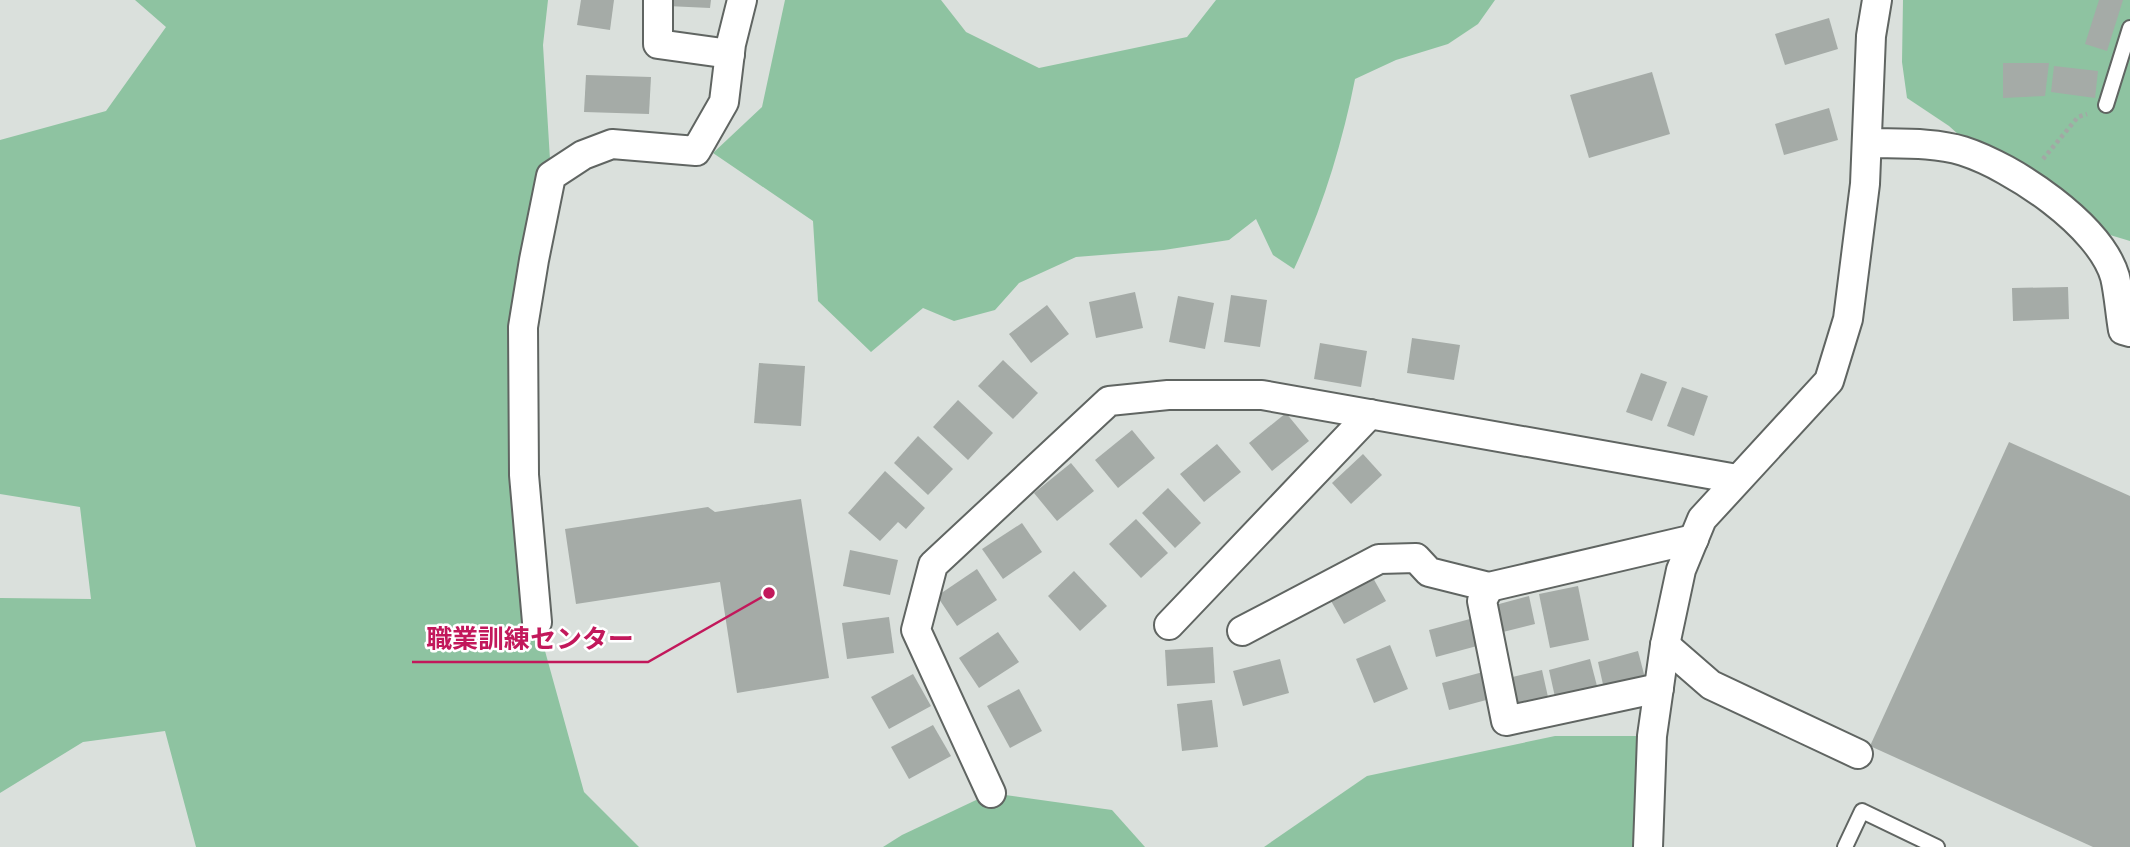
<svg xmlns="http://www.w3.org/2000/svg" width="2130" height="847" font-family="Jost,'Noto Sans JP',sans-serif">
<rect width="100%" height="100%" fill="#dae0dc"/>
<g fill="#8ec3a1">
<polygon points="135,0 548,0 543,45 551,176 534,260 537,622 584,792 639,847 196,847 165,731 83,742 0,793 0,598 91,599 80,507 0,494 0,140 106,111 166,27"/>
<path d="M785,0H941L966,32L1039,68L1187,37L1216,0H1495L1478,24L1448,44L1396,60L1355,79C1342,145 1322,209 1294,269L1273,255L1256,219L1229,240L1164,250L1076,257L1019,283L995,310L954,321L923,308L871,352L818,301L813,221L713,153L762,107Z"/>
<polygon points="1903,0 2130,0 2130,241 2110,235 2094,226 1997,152 1959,135 1949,126 1907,98 1902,62"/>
<polygon points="1555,736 1652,736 1648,847 1264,847 1367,776"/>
<polygon points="991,793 1112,810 1145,847 883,847 902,835"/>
</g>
<g fill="#a5aba7">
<polygon points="581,0 614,0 610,30 577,25"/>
<polygon points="667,0 711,0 710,8 667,6"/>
<polygon points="2099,0 2123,0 2107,51 2085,44"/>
<polygon points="1829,18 1838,49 1785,65 1775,34"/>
<polygon points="2003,63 2049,63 2045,96 2003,98"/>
<polygon points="2054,66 2098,71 2095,98 2051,92"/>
<polygon points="1652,72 1670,134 1589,158 1570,95"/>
<polygon points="586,75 651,77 649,114 584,112"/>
<polygon points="1829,108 1838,140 1784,155 1775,124"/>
<polygon points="2068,287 2069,319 2013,321 2012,288"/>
<polygon points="1135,292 1143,328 1096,338 1089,302"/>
<polygon points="1231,295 1267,300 1260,347 1224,342"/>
<polygon points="1178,296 1214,303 1205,349 1169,342"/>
<polygon points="1047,305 1069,334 1031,363 1009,334"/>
<polygon points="1412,338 1460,345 1454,380 1407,373"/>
<polygon points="1320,343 1367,351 1361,387 1314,379"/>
<polygon points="1003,360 1038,393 1013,419 978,386"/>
<polygon points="759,363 805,366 801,426 754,423"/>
<polygon points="1641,373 1667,382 1652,421 1626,412"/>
<polygon points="1682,387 1708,396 1694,436 1667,426"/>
<polygon points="958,400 993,433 968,460 933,427"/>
<polygon points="1286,413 1309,441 1272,471 1249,443"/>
<polygon points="1132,430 1155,458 1118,488 1095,460"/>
<polygon points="918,436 953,469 928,495 894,463"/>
<polygon points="2009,442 2130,496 2130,847 2093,847 1870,746"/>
<polygon points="1217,444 1241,472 1204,502 1180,474"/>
<polygon points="1363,454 1382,475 1351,504 1332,483"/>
<polygon points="1071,463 1094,491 1057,521 1034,493"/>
<polygon points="885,471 925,508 906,529 898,522 880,541 848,513"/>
<polygon points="1168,488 1201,523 1175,548 1142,513"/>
<polygon points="801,499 829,678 737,693 720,582 576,604 565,529 708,507 715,512"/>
<polygon points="1136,519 1168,553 1141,578 1109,544"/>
<polygon points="1022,523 1042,552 1003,579 982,549"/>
<polygon points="850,550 898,560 890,595 843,586"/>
<polygon points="977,569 997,600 957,626 937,596"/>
<polygon points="1368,569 1386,601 1344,624 1326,592"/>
<polygon points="1074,571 1107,606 1080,631 1048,596"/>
<polygon points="1578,586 1589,640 1550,648 1539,594"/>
<polygon points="1529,596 1535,624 1495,634 1488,607"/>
<polygon points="889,617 894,653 847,659 842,623"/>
<polygon points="1470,619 1477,646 1436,657 1429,630"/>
<polygon points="998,632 1019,662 979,688 959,658"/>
<polygon points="1390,645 1408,689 1374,703 1356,659"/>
<polygon points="1213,647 1215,683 1167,686 1165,650"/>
<polygon points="1638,651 1645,678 1604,689 1598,662"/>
<polygon points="1280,659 1289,693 1243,706 1233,671"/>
<polygon points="1590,659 1597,686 1555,697 1549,670"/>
<polygon points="1542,670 1548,697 1507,707 1500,680"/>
<polygon points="1483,672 1490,699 1449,710 1442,683"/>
<polygon points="913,674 931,706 889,729 871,697"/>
<polygon points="1019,689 1042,731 1010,748 987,706"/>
<polygon points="1212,700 1218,747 1182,751 1177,704"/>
<polygon points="933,725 951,756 909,779 891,747"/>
</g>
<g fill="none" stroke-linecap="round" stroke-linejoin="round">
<defs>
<g id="service">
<polyline points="2106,105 2130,28"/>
<polyline points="1845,847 1862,811 1937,847"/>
</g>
<g id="minor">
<polyline points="658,0 658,44 730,54"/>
<path d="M1867,143C1898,144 1934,142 1963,151C2013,167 2100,225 2115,277C2119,294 2120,313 2123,330L2130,332"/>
<polyline points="1489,587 1482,601 1506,721 1659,688"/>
<polyline points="537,622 524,475 523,327 534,260 551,176 583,155 612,144 696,151 724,102 731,44 742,0"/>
<polyline points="1169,625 1370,414"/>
<polyline points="1242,631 1379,559 1416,558 1429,572 1489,587 1694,539"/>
<polyline points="1665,645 1711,685 1858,754"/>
<polyline points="991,793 916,630 933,565 1109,401 1168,395 1262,395 1737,479"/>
<polyline points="1648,847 1652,736 1665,645 1681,570 1702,519 1829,381 1848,319 1865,184 1871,36 1877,0"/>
</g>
</defs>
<use href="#service" stroke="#606562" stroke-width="18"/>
<use href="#minor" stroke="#606562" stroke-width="32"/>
<polyline stroke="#a3a8a5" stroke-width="4.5" stroke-dasharray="3.5 3.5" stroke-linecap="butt" points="2043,159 2078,117 2087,114"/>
<use href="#service" stroke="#fff" stroke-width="14"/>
<use href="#minor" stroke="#fff" stroke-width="28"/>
</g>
<path fill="none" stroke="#c2185b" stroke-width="2.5" d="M769 593L648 662H412"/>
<circle fill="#c2185b" stroke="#fff" stroke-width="2.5" cx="769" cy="593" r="7"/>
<g font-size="26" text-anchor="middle" font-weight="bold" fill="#c2185b" stroke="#fff" stroke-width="5" stroke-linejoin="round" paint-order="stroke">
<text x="530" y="648">職業訓練センター</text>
</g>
</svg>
